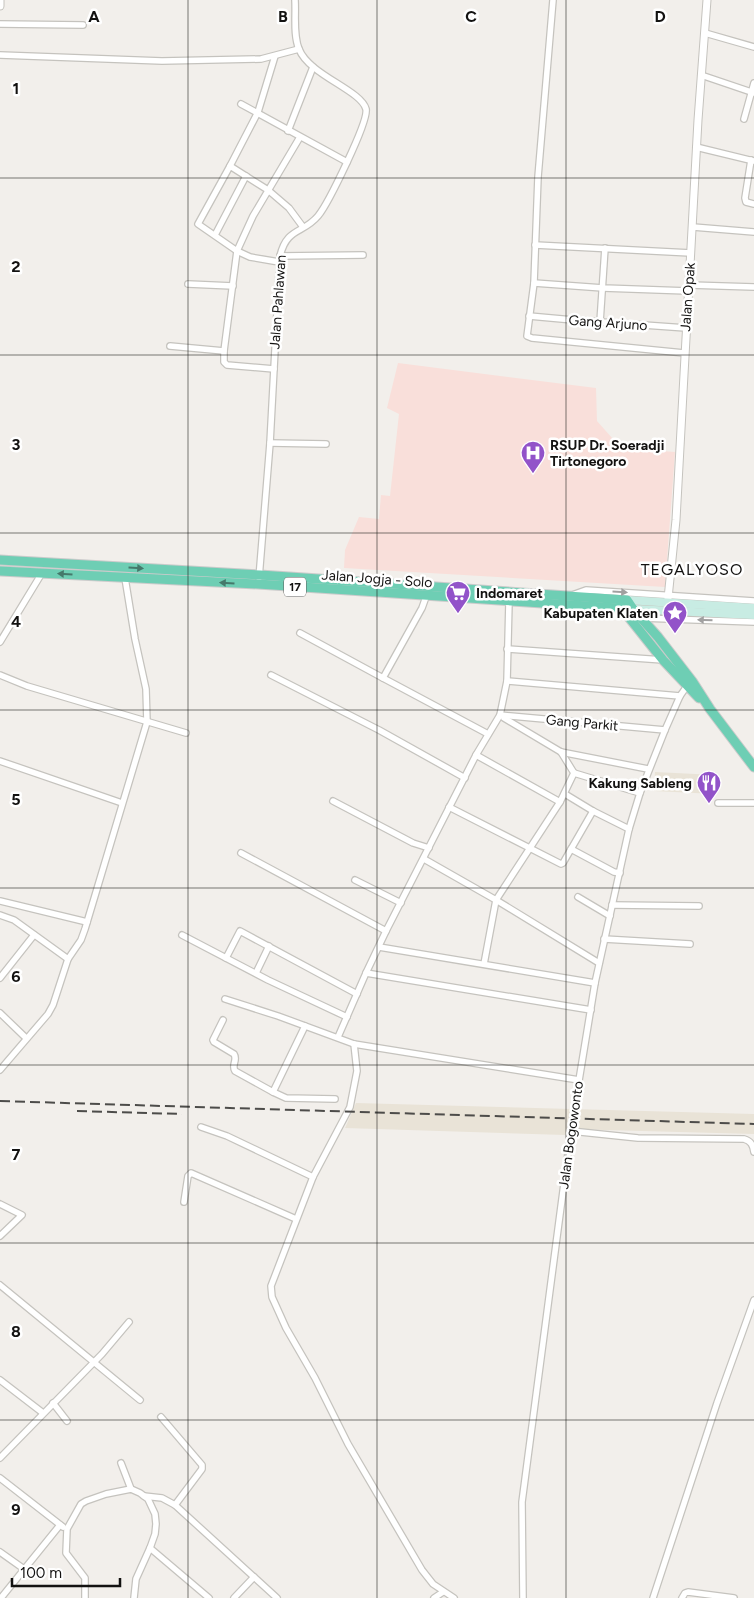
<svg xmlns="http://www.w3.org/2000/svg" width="754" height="1598" font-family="Figtree,sans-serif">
<rect width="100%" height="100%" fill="#f2efeb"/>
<g fill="#e9e3d7">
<polygon points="655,772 716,775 715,794 654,791"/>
<polygon points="356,1103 754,1114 754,1134 567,1129 565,1135 345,1128"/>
</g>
<polygon fill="#f9dfda" points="398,363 596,388 597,421 621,448 675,452 665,587 344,568 345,550 359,517 379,519 381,495 390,496 399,414 387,408"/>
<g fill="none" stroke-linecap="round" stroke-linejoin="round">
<defs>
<g id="minor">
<polyline points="553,0 538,177 534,283 527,336 532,338 684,353"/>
<polyline points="0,24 83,25"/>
<polyline points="705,33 754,47"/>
<polyline points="0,55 162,61 261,59 299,49"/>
<polyline points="701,75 754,93"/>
<polyline points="241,104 347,162"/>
<polyline points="744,119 754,83"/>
<polyline points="288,131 313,67"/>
<polyline points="696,147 754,161"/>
<polyline points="751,160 745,198 746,202 754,204"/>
<polyline points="230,166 258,112 275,56"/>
<polyline points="693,227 754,232"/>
<polyline points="215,235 246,176"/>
<polyline points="535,245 691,253"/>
<polyline points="280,256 363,255"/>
<polyline points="279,262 250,257 237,251 198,224 230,166 268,190 289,208 303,227"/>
<polyline points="534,283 603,288 688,291"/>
<polyline points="188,284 233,286"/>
<polyline points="689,285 754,287"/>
<polyline points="529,316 573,320 686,328"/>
<polyline points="600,322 605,248"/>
<polyline points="170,346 224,351"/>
<polyline points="274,369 227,365 224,362 224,351 237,251 253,216 300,137"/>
<polyline points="270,443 326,444"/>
<path d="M259,578L270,443L280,256C287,227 303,234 318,216C328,204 369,121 366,109C361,90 309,75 299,49C293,35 296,15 295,0"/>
<polyline points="427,594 422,608 383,678 488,734"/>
<polyline points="572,595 586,590 754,601"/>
<polyline points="641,618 754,622"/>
<polyline points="300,633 383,678"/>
<polyline points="0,642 42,573"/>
<polyline points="507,649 663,660"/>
<polyline points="0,675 27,686 186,733"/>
<polyline points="271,675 379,730 465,778"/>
<polyline points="507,681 680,696"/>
<polyline points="500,715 665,730"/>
<polyline points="504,718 561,752 648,769"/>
<polyline points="476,755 560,802"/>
<polyline points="0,761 122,803"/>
<polyline points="574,773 640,793"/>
<polyline points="565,794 593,811 629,829"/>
<polyline points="333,801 413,843 429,848"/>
<polyline points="718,803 754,803"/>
<polyline points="449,807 561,864 563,863 593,811"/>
<polyline points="571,849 614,872 620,873"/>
<polyline points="241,853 386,931"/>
<polyline points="424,859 496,900 599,963"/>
<polyline points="355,880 401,903"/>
<polyline points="578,897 610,916"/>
<polyline points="0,901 87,922"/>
<polyline points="612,905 699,906"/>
<polyline points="0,915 14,920 68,959"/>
<polyline points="182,935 268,980 347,1017"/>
<polyline points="604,939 690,944"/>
<polyline points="379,947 595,983"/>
<polyline points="226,958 240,931 357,994"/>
<polyline points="484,964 496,900 560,802 574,773 561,752"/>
<polyline points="256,973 269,946"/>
<polyline points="366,973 591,1010"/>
<polyline points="0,978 34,935"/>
<polyline points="225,999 278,1016 354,1044 579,1080"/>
<polyline points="0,1013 26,1038"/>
<path d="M223,1020L213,1040L214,1042L234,1054C238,1060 231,1065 235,1071L273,1092"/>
<polyline points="305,1026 273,1092 286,1098 335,1099"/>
<polyline points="338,1037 366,973 386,931 476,755 500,715 507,681 509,602"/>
<polyline points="354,1044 357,1071 350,1107 313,1177 271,1286 272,1297 286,1328 315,1378 348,1444 422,1570 433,1584 454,1598"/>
<polyline points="0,1070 48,1014 53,1005 68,959 81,940 85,929 147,722 146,689 135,639 125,578"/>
<polyline points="201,1127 227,1136 313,1177"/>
<path d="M571,1131L638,1138L744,1139C751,1141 753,1145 754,1152"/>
<polyline points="184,1202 188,1176 191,1173 296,1219"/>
<polyline points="0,1204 22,1215 0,1236"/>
<polyline points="0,1285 140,1400"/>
<polyline points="0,1380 43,1413"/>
<polyline points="53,1403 67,1421"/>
<polyline points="161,1417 202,1465 202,1469 175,1505"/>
<polyline points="0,1458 102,1354 129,1322"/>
<polyline points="121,1463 131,1489"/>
<polyline points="0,1478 63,1527"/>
<polyline points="144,1496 162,1498 175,1505 277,1598"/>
<polyline points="150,1548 209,1598"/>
<polyline points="0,1552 24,1569"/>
<polyline points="1,1598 60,1525"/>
<polyline points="85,1598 85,1578 66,1553 67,1529 81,1504 86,1501 106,1494 131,1489 140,1493 148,1499 155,1514 156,1524 155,1534 150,1548 136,1579 134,1598"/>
<polyline points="234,1598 254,1577"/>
<polyline points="434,1598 443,1592"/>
<polyline points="523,1598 522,1502 572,1123 595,983 629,829 640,793 665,730 680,696 687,686"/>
<polyline points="653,1598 717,1403 754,1300"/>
<polyline points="682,1598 685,1593 688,1592 734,1598"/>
</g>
<g id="tertiary">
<polyline points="0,6 0,0"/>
<polyline points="667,608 676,520 698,120 707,0"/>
</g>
<g id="secondary">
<polyline points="627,600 754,608"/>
<polyline points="633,609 754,615"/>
</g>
<g id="trunk">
<polyline points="0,560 260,575 627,600 633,609 658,637 692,681 710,709 754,767"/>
<polyline points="0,571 258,584 633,609"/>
<polyline points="620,606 663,660 699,698"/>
</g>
</defs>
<use href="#minor" stroke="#c5c3be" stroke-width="8"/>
<use href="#tertiary" stroke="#c5c3be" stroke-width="9"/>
<use href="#secondary" stroke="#c5c3be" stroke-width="10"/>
<use href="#trunk" stroke="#cbcbcb" stroke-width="11"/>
<use href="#minor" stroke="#fff" stroke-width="5.5"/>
<use href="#tertiary" stroke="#fff" stroke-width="7"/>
<use href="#secondary" stroke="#c8ece3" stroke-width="8"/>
<use href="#trunk" stroke="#6eceb4" stroke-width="9"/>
<g stroke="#4d4c4a" stroke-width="2" stroke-dasharray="10 5" stroke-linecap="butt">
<polyline points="0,1101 754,1124"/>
<polyline points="77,1111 182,1114"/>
</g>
</g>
<defs><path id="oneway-solid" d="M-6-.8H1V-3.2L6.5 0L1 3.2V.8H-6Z" transform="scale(1.25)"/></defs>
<g fill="#45796b">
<use href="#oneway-solid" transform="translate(136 568) rotate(3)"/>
<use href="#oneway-solid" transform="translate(65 574) rotate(-177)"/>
<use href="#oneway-solid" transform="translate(227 583) rotate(-177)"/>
</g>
<g fill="#a1a0a0">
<use href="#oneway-solid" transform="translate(620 592) rotate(3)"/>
<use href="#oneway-solid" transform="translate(705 620) rotate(-178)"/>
</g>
<path fill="none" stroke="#131211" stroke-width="1" stroke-opacity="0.55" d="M188,0V1598M377,0V1598M566,0V1598M0,178H754M0,355H754M0,533H754M0,710H754M0,888H754M0,1065H754M0,1243H754M0,1420H754"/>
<defs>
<symbol id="hospital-pin" viewBox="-11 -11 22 30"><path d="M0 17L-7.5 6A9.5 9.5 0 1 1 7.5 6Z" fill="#9253c9" stroke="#fff"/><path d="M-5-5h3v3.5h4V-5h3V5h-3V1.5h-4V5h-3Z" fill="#fff"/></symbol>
<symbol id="supermarket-pin" viewBox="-11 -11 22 30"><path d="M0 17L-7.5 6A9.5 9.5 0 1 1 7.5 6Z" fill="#9253c9" stroke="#fff"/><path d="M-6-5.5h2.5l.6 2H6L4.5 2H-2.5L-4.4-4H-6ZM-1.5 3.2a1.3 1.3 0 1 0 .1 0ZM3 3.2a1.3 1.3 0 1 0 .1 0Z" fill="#fff"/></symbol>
<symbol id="sight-pin" viewBox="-11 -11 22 30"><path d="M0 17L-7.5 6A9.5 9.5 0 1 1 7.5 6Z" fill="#9253c9" stroke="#fff"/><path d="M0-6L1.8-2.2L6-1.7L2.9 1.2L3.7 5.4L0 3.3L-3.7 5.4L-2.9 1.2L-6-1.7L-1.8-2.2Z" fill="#fff"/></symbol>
<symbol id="restaurant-pin" viewBox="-11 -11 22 30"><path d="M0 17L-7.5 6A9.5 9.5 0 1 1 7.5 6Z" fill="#9253c9" stroke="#fff"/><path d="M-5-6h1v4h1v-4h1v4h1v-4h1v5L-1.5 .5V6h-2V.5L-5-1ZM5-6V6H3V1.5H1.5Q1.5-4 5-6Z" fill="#fff"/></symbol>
</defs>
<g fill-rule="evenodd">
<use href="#hospital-pin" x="519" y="439" width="28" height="38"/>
<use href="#supermarket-pin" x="444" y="579" width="28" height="38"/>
<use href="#sight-pin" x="661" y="599" width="28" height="38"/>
<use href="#restaurant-pin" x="695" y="769" width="28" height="38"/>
</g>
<g text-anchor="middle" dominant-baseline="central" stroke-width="5" stroke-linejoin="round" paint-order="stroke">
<rect fill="#fff" stroke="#5a5958" stroke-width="1" x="284" y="577.5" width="22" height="19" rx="4"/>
<g font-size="12" font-weight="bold" fill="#131211">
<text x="295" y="587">17</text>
</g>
<g font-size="14" fill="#131211" stroke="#fff">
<text transform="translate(688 297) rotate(-86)">Jalan Opak</text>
<text transform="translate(278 302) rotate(-86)">Jalan Pahlawan</text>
<text transform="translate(608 323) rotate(4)">Gang Arjuno</text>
<text transform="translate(377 579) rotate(4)">Jalan Jogja - Solo</text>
<text transform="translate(582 723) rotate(5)">Gang Parkit</text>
<text transform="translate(571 1135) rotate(-82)">Jalan Bogowonto</text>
</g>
<g font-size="14" font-weight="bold" fill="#131211" stroke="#fff" text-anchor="start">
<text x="550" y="445">RSUP Dr. Soeradji<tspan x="550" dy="16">Tirtonegoro</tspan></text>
<text x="476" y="593">Indomaret</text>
<text x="658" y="613" text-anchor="end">Kabupaten Klaten</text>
<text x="692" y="783" text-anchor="end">Kakung Sableng</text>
</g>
<g font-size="16" letter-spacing="1" fill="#131211" stroke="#fff">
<text x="692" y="569">TEGALYOSO</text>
</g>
</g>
<g font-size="16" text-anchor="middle" font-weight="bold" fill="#131211" stroke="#fff" stroke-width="5" stroke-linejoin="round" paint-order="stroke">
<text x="94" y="22">A</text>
<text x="283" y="22">B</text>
<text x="471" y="22">C</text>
<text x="660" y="22">D</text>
<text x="16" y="94">1</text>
<text x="16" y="272">2</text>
<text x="16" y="450">3</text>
<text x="16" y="627">4</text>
<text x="16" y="805">5</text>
<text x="16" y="982">6</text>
<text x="16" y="1160">7</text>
<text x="16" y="1337">8</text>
<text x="16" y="1515">9</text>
</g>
<path d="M12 1578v8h108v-8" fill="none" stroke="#131211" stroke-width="2.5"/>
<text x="20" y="1578" font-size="15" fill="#131211" stroke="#ffffff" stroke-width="4" paint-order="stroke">100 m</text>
</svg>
